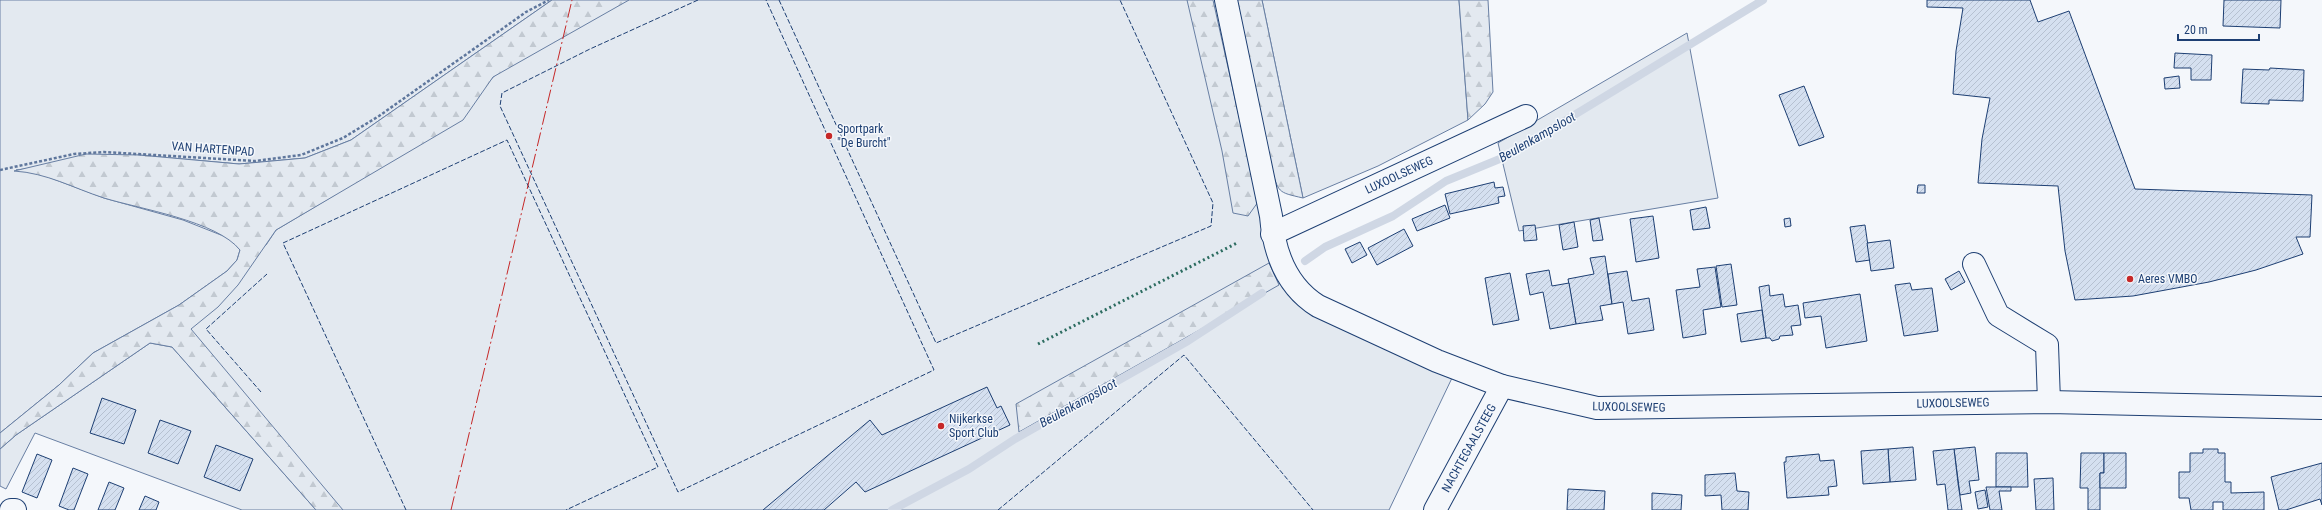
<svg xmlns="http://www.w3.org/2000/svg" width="2322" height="510" font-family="'Roboto Condensed',sans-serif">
<defs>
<pattern id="forest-firs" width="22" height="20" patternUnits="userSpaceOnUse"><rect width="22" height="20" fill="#e3e9f0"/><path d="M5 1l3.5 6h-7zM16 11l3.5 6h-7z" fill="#c2c9d1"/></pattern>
<pattern id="building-hatch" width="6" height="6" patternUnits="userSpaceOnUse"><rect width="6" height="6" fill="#d5e0f0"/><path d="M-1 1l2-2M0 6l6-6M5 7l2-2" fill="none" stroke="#b6c1d1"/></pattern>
</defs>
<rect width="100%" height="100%" fill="#f4f7fb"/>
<g fill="#e3e9f0" stroke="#687fa3">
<polygon points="0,0 552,0 351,140 305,158 239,164 139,155 16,170 35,172 104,198 183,220 231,239 240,250 237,260 227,271 179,305 93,353 59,385 0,433"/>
<polygon points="602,0 1211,0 1274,271 1452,378 1389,510 341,510 171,314 266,245 276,230 333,196 490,81 493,77"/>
<polygon points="1262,0 1459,0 1468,120 1378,166 1303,198"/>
<polygon points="1687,33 1718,198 1519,231 1498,143"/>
<polygon points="150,343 172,347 316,510 242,510 35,433 6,489 0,486 0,449 16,435"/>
</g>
<g fill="url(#forest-firs)" stroke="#687fa3">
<path d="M552,0H629L493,77L463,120L276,230L238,285L218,307L191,329L343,510H316L172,347L150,343L16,435L0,449V433L59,385L93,353L179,305L227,271L237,260L240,250C217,221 140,209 104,198C73,188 47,173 14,171L86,154L139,155L239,164L305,158L351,140Z"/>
<polygon points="1187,0 1213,0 1258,202 1248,216 1233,213 1222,151"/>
<path d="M1234,0H1262L1303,198C1277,192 1279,193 1271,167Z"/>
<polygon points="1459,0 1488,0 1493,92 1485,104 1468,120"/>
<polygon points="1269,263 1279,285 1019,432 1016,404"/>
</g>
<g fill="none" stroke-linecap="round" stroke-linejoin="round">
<g stroke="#cfd7e4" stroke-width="8">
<polyline points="1305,261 1325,247 1393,216 1446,181 1507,156 1763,0"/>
<polyline points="892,510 969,469 1015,439 1188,341 1262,293"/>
</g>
</g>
<g fill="url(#building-hatch)" stroke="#1d3f73">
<polygon points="1927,0 2030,0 2038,22 2069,11 2135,189 2312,195 2310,237 2296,237 2303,254 2256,270 2209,282 2133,296 2075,300 2065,251 2058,186 1978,183 1982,139 1990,98 1953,94 1956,51 1963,8 1927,7"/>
<polygon points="2224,0 2281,0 2280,28 2223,26"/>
<polygon points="2175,53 2212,55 2211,80 2191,80 2191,68 2174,68"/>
<polygon points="2270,68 2304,70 2303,101 2269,100 2269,104 2241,103 2243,69 2269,70"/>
<polygon points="2179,76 2180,88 2165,89 2164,78"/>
<polygon points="1804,86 1824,137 1799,146 1779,95"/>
<polygon points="1494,182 1495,188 1503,187 1505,196 1498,197 1499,203 1450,214 1445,194"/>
<polygon points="1918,185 1925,185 1925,193 1917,193"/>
<polygon points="1445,205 1450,218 1417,231 1412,219"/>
<polygon points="1706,207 1710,228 1693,230 1690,210"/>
<polygon points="1653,216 1659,258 1636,262 1630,219"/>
<polygon points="1599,218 1603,240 1593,241 1590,220"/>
<polygon points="1790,218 1791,226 1785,227 1784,219"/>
<polygon points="1574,222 1578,247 1563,250 1559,225"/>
<polygon points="1535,225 1537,240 1524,241 1523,226"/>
<polygon points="1865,225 1870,260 1856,262 1850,227"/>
<polygon points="1404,229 1413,246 1377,265 1368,248"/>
<polygon points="1890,240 1894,268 1871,271 1867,243"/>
<polygon points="1360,242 1367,255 1352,263 1345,249"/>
<polygon points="1605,256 1612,304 1600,306 1603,320 1576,324 1568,279 1594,274 1590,258"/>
<polygon points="1731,264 1737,305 1722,307 1716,266"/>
<polygon points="1715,267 1721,307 1703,310 1706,334 1683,338 1676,290 1700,287 1697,269"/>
<polygon points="1549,270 1552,286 1569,283 1576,324 1550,329 1543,292 1530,295 1526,274"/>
<polygon points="1627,271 1632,301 1649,298 1654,330 1628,334 1623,302 1612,304 1608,274"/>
<polygon points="1959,271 1965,282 1951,290 1945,279"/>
<polygon points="1510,273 1519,320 1493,325 1485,278"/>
<polygon points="1910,283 1912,290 1932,288 1938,331 1904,336 1895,285"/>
<polygon points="1769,285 1770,296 1783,294 1785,307 1798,305 1801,325 1791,326 1793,335 1780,336 1779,339 1772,341 1770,338 1766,338 1759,287"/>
<polygon points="1860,294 1867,341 1826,348 1821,316 1805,318 1803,303"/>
<polygon points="1762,310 1766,338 1741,342 1737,314"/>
<polygon points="987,387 997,408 1001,406 1010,425 865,492 856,482 824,510 763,510 870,420 882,435"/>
<polygon points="102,398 136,410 124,444 90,433"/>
<polygon points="160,420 191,431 178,464 148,453"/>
<polygon points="216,445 253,459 240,491 204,477"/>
<polygon points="1913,447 1916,480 1890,482 1888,449"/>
<polygon points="1975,447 1979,480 1969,481 1971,493 1960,495 1954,449"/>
<polygon points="1888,449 1890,482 1863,484 1861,451"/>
<polygon points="1954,449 1958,483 1962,510 1948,510 1945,484 1937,485 1933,451"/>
<polygon points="2203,449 2218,449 2218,453 2225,453 2225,482 2231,482 2231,493 2264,492 2264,510 2223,510 2223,502 2213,502 2213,510 2191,510 2189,498 2179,498 2179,472 2190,472 2190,453 2203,453"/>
<polygon points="1996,453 2027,453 2028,487 1996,487"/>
<polygon points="2081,453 2104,453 2104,473 2100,473 2100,510 2088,510 2088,488 2080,488"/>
<polygon points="2104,453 2126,453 2126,488 2100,488 2100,473 2104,473"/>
<polygon points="37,454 52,460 37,498 22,492"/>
<polygon points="1819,454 1820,461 1834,460 1837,486 1828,487 1829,495 1787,498 1784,462 1786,462 1786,457"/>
<polygon points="2322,463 2322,505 2320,499 2286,510 2279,510 2271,477"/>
<polygon points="73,468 88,474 74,510 69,510 59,506"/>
<polygon points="1735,473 1737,491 1749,492 1748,510 1722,510 1721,495 1705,496 1705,475"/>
<polygon points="2053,478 2054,510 2036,510 2034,479"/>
<polygon points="109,482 124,488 115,510 98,510"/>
<polygon points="1986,487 2011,487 2011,491 1999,491 2002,510 1990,510"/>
<polygon points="1568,489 1605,491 1604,510 1567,510"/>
<polygon points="1985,490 1988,507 1978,509 1975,492"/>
<polygon points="1652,493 1682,495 1681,510 1652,510"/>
<polygon points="145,496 159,502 156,510 139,510"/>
</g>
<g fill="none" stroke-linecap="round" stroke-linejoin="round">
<defs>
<g id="minor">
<path d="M1226,0L1271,216C1274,253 1286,286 1318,306L1437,361L1502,386L1597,408L2049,402L2322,408"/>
<polyline points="1272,234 1526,116"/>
<polyline points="1974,264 1998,315 2047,345 2049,402"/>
<polyline points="11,510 15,510"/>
<polyline points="1435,510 1502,386"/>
</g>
</defs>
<use href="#minor" stroke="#1d3f73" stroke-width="24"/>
<polyline stroke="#5e769c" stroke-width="2.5" stroke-dasharray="3 2" stroke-linecap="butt" points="0,170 74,154 104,152 255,161 301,155 343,138 379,116 526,12 549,0"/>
<use href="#minor" stroke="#f4f7fb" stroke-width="22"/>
<polyline stroke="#2c6c60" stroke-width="3" stroke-dasharray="2 3" stroke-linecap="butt" points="1038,344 1237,243"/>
<g stroke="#1d3f73" stroke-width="1" stroke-dasharray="5 2" stroke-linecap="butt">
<polyline points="698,0 590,49 502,93 500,106 678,492 934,370 766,0"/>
<polyline points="779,0 936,343 1211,226 1213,203 1120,0"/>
<polyline points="261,392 206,329 267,274"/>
<polyline points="406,510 283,243 507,140 658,467 566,510"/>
<polyline points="998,510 1184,355 1313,510"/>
</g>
<polyline stroke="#c62828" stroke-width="1" stroke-dasharray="14 3 2 3" stroke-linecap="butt" points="451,510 572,0"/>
</g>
<g fill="#c62828" stroke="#f4f7fb" stroke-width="1.5">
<circle cx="829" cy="136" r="4"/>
<circle cx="2130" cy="279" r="4"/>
<circle cx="941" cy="426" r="4"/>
</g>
<g text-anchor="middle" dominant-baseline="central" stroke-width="3" stroke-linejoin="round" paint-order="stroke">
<g font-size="12" fill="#1d3f73" stroke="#f4f7fb" text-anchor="start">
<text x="837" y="129">Sportpark<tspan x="837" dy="14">"De Burcht"</tspan></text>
<text x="2138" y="279">Aeres VMBO</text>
<text x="949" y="419">Nijkerkse<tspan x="949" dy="14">Sport Club</tspan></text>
</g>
<g font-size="12" fill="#1d3f73" stroke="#f4f7fb">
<text transform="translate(213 149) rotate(4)">VAN HARTENPAD</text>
<text transform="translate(1399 175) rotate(-25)">LUXOOLSEWEG</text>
<text transform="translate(1953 403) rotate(-1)">LUXOOLSEWEG</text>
<text transform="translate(1629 407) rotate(1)">LUXOOLSEWEG</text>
<text transform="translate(1469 448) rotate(-61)">NACHTEGAALSTEEG</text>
</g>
<g font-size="13" font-style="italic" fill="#1d3f73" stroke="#f4f7fb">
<text transform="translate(1537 137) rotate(-30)">Beulenkampsloot</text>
<text transform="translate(1078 403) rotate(-29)">Beulenkampsloot</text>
</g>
</g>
<path d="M2178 34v6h81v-6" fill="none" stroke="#1d3f73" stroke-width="2"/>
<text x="2184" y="34" font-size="12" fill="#1d3f73" stroke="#f4f7fb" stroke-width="3" paint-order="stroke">20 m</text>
</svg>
